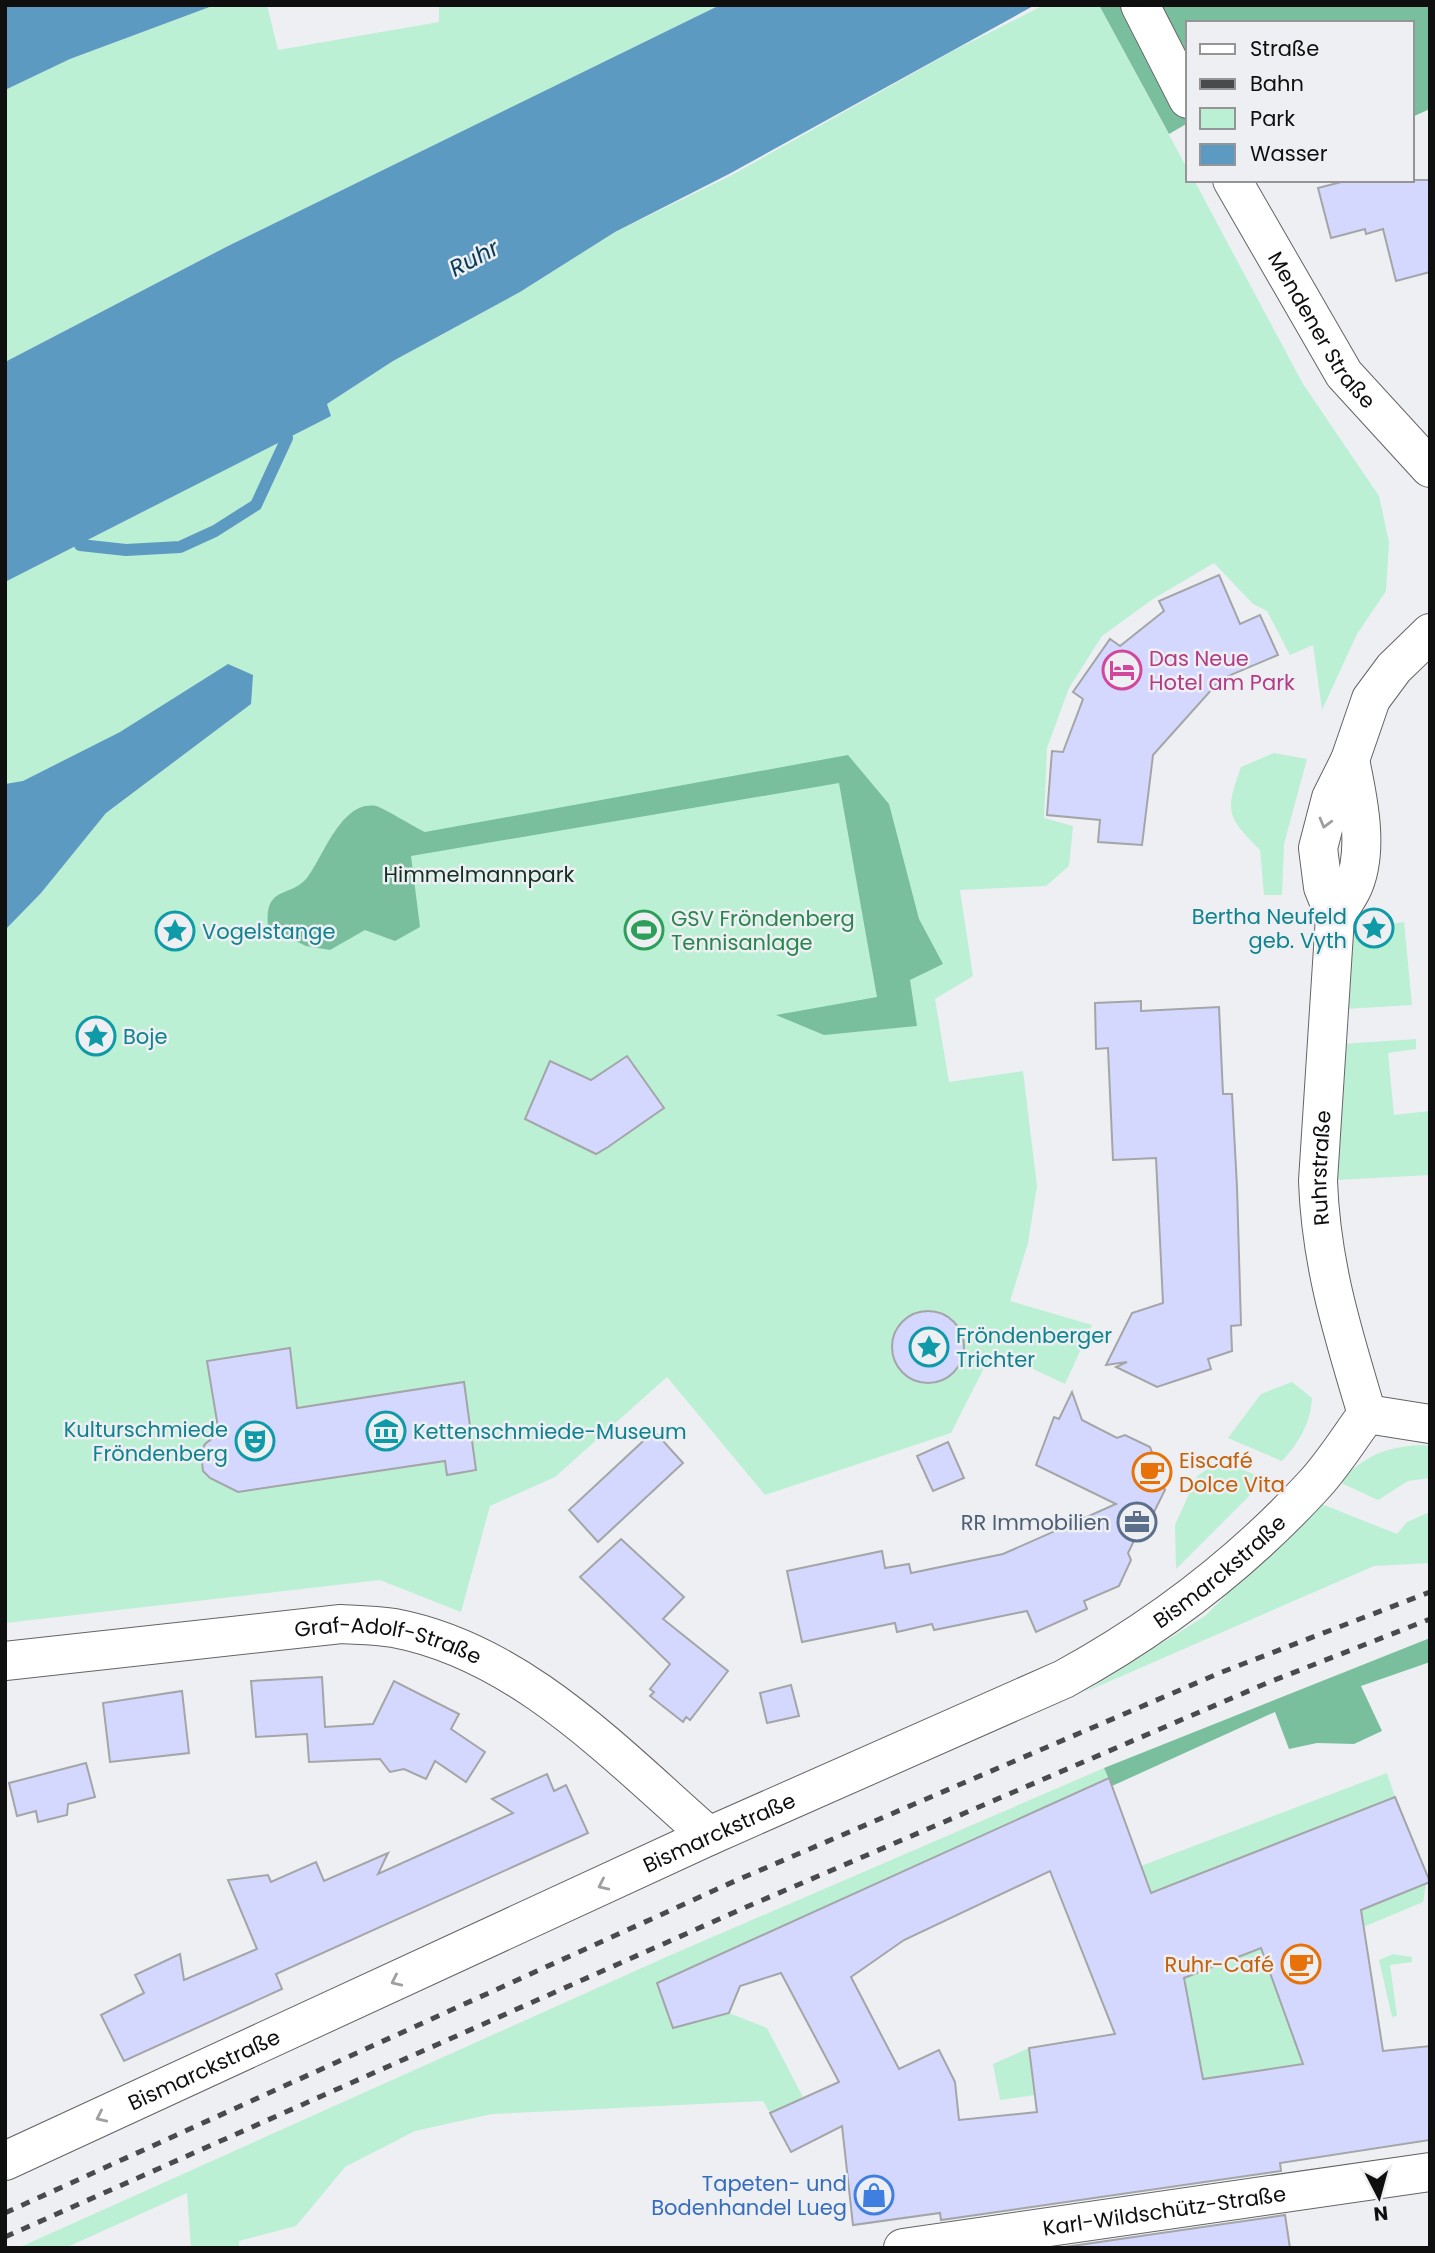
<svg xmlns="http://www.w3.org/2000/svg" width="1435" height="2253" font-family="Poppins,sans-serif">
<rect width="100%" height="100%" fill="#eeeff2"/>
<g fill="#bbf0d5">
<polygon points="215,5 267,5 278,50 439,22 439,5 720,5 226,247 5,362 5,90 70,59"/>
<polygon points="1044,5 1099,5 1188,170 1188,180 1194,180 1303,384 1379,496 1389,542 1386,591 1357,634 1322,710 1313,645 1290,655 1267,611 1253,604 1214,563 1153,599 1102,636 1069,688 1047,748 1044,818 1073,826 1069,866 1046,886 960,890 973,976 935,999 949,1082 1023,1071 1037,1186 1028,1243 1010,1301 1092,1325 1065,1384 993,1350 951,1433 765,1495 667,1377 555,1477 490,1506 461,1612 380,1580 5,1623 5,582 330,416 327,404 393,361 520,292 615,232 730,176 953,51"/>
<path d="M1274,753L1307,759L1284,844L1282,895H1264L1260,850C1226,816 1225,812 1241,767Z"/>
<polygon points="1404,922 1412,1005 1328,1010 1334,933"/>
<polygon points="1416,1039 1416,1049 1388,1053 1394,1115 1430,1111 1430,1175 1318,1181 1326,1045"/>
<path d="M1292,1382L1312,1398C1310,1424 1300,1441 1282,1461L1228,1438L1261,1394Z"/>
<path d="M1420,1445L1430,1446V1478L1408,1481L1378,1500L1339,1482C1367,1455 1382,1448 1420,1445Z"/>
<polygon points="1220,1461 1266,1479 1176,1569 1175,1525 1197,1476"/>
<polygon points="1319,1503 1397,1534 1407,1522 1430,1512 1430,1563 1374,1566 1085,1692 1205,1616"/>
<polygon points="1104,1768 1109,1778 658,1983 673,2027 729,2013 767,2028 803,2097 770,2113 763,2101 492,2114 415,2131 345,2167 296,2226 239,2241 239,2248 191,2248 187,2193 65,2248 18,2248 664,1958"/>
<polygon points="1387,1773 1395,1797 1176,1884 1261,1948 1289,2026 1313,2019 1319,2061 1203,2079 1187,1991 1141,1866"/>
<polygon points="1426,1884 1423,1902 1325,1943 1320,1927"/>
<polygon points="1393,1954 1412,1957 1412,1962 1390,1965 1397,2016 1392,2017 1379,1960"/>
<polygon points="1029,2048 1035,2095 1000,2100 993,2064"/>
</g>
<g fill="#7abf9d">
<polygon points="1099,5 1430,5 1430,109 1412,117 1412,23 1188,23 1188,123 1169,134"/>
<path d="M848,755L889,804L919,919L943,964L910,980L917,1026L824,1035L776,1015L877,997L839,783L411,856L420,927L395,941L365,930L330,950L306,946L268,928C264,884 289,899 307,878C323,858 341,800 376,806C384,808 414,827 425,832Z"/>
<polygon points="1430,1638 1430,1662 1361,1686 1382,1731 1354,1744 1317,1743 1289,1749 1275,1712 1112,1786 1104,1768"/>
</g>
<g fill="#5d9ac1">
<polygon points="5,5 215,5 70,59 5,90"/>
<polygon points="720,5 1035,5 729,174 615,232 520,292 393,361 327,404 331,416 5,582 5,362 226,247"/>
<polygon points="228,664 253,675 251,704 106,813 41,893 5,930 5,784 23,781 120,732"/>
</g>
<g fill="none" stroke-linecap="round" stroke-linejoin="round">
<polyline stroke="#5d9ac1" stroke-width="12" points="80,545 126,550 180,547 215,531 256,505 287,438"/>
</g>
<g fill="#d4d8fe" stroke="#a4a5a7" stroke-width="2" fill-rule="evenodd">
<polygon points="1349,180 1430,180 1430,272 1396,281 1383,229 1366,234 1365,229 1331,238 1318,188"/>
<polygon points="1219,575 1240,624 1260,615 1278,655 1221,679 1153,755 1142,845 1098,842 1100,820 1047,815 1052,751 1063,752 1083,699 1073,692 1110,639 1120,646 1164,611 1159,601"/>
<polygon points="1141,1001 1141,1011 1219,1007 1223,1094 1232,1094 1237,1187 1241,1325 1231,1326 1232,1351 1208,1359 1211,1369 1157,1387 1116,1367 1127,1362 1106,1365 1132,1313 1163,1303 1156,1158 1113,1160 1108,1048 1096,1049 1095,1003"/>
<polygon points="627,1056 664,1108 608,1147 596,1154 525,1119 550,1061 591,1080"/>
<circle cx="928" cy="1347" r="36"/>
<polygon points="290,1348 297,1408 464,1382 476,1470 447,1475 445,1461 238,1492 210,1478 203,1471 201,1453 205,1444 219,1433 207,1361"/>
<polygon points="1072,1392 1082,1420 1117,1438 1125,1435 1150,1447 1165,1490 1150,1520 1145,1518 1128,1553 1131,1560 1119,1586 1084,1601 1087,1609 1036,1632 1027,1611 934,1630 932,1624 897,1632 895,1623 802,1642 787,1571 882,1551 885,1568 909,1564 911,1573 1003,1554 1116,1504 1036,1465 1054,1417 1059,1419"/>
<polygon points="654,1431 683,1463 598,1542 569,1510"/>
<polygon points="948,1442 964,1478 933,1491 917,1456"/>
<polygon points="621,1539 684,1597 663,1619 728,1671 690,1720 686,1717 683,1722 650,1696 654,1692 650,1689 670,1664 580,1577"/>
<polygon points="322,1677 325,1727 373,1724 394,1681 459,1714 451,1729 485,1752 466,1782 435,1761 426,1779 404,1769 390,1772 380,1759 309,1762 307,1734 256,1737 251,1681"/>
<polygon points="791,1685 799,1716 767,1723 760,1693"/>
<polygon points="182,1691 189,1753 110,1762 103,1703"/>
<polygon points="86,1763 95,1797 68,1804 67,1815 38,1822 36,1811 17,1816 9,1783"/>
<polygon points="547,1774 554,1791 566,1785 588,1833 276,1974 282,1989 124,2061 101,2015 144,1993 135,1975 180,1954 184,1980 257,1949 228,1880 268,1875 271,1882 316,1862 324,1881 388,1853 378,1874 513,1813 492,1799"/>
<path d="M1109,1778L1151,1893L1395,1797L1430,1882L1361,1910L1383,2051L1430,2046V2140L1280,2163L1281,2171L941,2220L940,2213L853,2225L842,2126L791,2152L770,2113L839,2082L781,1973L740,1986L729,2013L673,2028L657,1983ZM1050,1871L1115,2034L1029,2048L1037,2112L959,2120L955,2082L939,2050L899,2069L851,1977L904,1940ZM1261,1948L1303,2064L1203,2079L1184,1978Z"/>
<polygon points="1285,2215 1290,2248 1058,2248"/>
</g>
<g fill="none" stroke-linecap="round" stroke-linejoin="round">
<defs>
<g id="minor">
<path d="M1335,917C1340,908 1347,899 1352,889C1370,852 1358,798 1350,760"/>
<path id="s1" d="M1367,1414C1343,1334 1321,1265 1318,1181L1335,917L1323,887L1318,848L1331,798L1350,760L1371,699L1394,668L1430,633"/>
<polyline points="1367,1414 1430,1424"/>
<path id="s2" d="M5,1661L341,1624C358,1625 377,1625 394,1628C521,1652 616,1755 709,1836"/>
<path id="s3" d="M5,2161L709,1836L1064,1679C1157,1628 1240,1565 1312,1487C1333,1465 1349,1438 1367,1414"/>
<path id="s4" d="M903,2248L1430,2172"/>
</g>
<g id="secondary">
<polyline points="1140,5 1188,99"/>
<path id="s5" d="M1232,180L1344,374L1430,468"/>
</g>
</defs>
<use href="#minor" stroke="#646467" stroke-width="40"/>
<use href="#secondary" stroke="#646467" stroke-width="40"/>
<use href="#minor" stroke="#fff" stroke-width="38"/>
<use href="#secondary" stroke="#fff" stroke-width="38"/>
<g stroke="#494a4b" stroke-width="5" stroke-dasharray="9 9" stroke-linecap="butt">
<polyline points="5,2213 735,1881 1222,1672 1430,1592"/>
<polyline points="5,2237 744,1908 1267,1683 1430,1619"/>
</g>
</g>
<defs><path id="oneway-chevron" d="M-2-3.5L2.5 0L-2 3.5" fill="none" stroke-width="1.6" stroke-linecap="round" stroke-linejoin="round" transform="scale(1.75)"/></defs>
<g stroke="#9f9f9f">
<use href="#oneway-chevron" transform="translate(1325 823) rotate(105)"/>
<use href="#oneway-chevron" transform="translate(603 1885) rotate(155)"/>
<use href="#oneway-chevron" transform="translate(396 1981) rotate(155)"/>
<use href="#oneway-chevron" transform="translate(101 2117) rotate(155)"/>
</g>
<defs>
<symbol id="hotel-ring" viewBox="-11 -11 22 22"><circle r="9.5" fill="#eeeff2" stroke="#d1479c" stroke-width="1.5"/><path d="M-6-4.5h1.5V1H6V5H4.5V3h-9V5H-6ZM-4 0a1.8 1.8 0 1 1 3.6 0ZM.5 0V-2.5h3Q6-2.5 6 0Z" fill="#d1479c"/></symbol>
<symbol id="sight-ring" viewBox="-11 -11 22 22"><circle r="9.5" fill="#eeeff2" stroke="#0f9aa8" stroke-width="1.5"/><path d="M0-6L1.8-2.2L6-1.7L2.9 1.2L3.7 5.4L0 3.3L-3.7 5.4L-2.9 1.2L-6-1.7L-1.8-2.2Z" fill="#0f9aa8"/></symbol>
<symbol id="stadium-ring" viewBox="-11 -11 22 22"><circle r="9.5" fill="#eeeff2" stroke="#2e9e5b" stroke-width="1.5"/><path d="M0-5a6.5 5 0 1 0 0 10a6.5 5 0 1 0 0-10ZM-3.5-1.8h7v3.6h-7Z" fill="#2e9e5b"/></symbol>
<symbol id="museum-ring" viewBox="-11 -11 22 22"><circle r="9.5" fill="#eeeff2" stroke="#0f9aa8" stroke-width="1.5"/><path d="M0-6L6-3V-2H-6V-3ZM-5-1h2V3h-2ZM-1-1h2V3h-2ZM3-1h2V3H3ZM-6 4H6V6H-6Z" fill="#0f9aa8"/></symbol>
<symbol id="theatre-ring" viewBox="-11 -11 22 22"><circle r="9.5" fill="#eeeff2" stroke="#0f9aa8" stroke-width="1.5"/><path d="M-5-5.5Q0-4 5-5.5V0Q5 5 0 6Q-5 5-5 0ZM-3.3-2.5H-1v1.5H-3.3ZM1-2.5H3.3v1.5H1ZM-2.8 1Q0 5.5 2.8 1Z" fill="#0f9aa8"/></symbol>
<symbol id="cafe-ring" viewBox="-11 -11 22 22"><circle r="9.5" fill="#eeeff2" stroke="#e8710a" stroke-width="1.5"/><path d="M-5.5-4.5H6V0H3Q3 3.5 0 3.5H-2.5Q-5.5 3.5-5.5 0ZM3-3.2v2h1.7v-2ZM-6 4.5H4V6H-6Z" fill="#e8710a"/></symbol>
<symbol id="office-ring" viewBox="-11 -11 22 22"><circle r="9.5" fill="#eeeff2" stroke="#5c6f8a" stroke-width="1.5"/><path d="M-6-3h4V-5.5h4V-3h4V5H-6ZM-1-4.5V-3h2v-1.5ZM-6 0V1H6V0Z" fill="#5c6f8a"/></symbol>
<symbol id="shop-ring" viewBox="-11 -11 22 22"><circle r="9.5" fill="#eeeff2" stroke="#3f7fe0" stroke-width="1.5"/><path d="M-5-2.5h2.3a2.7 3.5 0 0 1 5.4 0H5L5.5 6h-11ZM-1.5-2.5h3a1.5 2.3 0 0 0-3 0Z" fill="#3f7fe0"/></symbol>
</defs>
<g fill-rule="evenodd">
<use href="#hotel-ring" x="1100" y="648" width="44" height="44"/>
<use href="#sight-ring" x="1352" y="906" width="44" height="44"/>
<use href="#stadium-ring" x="622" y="908" width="44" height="44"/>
<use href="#sight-ring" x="153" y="909" width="44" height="44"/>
<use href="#sight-ring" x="74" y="1014" width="44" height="44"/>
<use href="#sight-ring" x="907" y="1325" width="44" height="44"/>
<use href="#museum-ring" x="364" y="1409" width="44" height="44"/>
<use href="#theatre-ring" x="233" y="1419" width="44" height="44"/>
<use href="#cafe-ring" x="1130" y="1450" width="44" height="44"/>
<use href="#office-ring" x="1115" y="1500" width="44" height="44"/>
<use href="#cafe-ring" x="1279" y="1942" width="44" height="44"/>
<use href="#shop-ring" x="852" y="2173" width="44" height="44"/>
</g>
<g text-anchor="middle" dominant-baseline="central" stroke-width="5" stroke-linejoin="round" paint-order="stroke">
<g font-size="21" fill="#0f0f10" stroke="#eeeff2">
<text stroke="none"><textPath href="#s5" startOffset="175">Mendener Straße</textPath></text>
<text stroke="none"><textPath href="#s1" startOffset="252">Ruhrstraße</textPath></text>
<text stroke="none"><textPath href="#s3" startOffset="1353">Bismarckstraße</textPath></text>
<text stroke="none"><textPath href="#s2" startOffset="387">Graf-Adolf-Straße</textPath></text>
<text stroke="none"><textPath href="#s3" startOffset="786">Bismarckstraße</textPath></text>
<text stroke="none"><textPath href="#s3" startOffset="219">Bismarckstraße</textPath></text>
<text stroke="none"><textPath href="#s4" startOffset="264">Karl-Wildschütz-Straße</textPath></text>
</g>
<g font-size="21" fill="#b23c85" stroke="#eeeff2" text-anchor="start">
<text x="1149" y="658">Das Neue<tspan x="1149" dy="24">Hotel am Park</tspan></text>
</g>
<g font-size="21" fill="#113123" stroke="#eeeff2">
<text x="479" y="874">Himmelmannpark</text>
</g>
<g font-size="21" fill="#0d838f" stroke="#eeeff2" text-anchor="start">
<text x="1347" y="916" text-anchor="end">Bertha Neufeld<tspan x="1347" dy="24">geb. Vyth</tspan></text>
<text x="202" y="931">Vogelstange</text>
<text x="123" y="1036">Boje</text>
<text x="956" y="1335">Fröndenberger<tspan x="956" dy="24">Trichter</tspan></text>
<text x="228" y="1429" text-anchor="end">Kulturschmiede<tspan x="228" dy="24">Fröndenberg</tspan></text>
<text x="413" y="1431">Kettenschmiede-Museum</text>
</g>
<g font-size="21" fill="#27864d" stroke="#eeeff2" text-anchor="start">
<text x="671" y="918">GSV Fröndenberg<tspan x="671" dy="24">Tennisanlage</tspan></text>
</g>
<g font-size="21" fill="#c56008" stroke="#eeeff2" text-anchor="start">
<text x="1179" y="1460">Eiscafé<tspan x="1179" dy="24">Dolce Vita</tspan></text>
<text x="1274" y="1964" text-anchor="end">Ruhr-Café</text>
</g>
<g font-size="21" fill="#4e5e75" stroke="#eeeff2" text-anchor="end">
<text x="1110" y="1522">RR Immobilien</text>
</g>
<g font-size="21" fill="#366cbe" stroke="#eeeff2" text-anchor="end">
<text x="847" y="2183">Tapeten- und<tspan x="847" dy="24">Bodenhandel Lueg</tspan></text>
</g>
<g font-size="23" font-style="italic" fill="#083b57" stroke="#eeeff2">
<text transform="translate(474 258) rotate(-28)">Ruhr</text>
</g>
</g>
<rect width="1435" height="2253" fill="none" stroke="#0f0f10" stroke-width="14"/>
<rect x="1186" y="21" width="228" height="161" fill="#eeeff2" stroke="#959598" stroke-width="2"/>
<rect x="1200" y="44" width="35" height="10" fill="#ffffff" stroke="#959598" stroke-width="2"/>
<text x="1250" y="56" font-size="21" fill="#0f0f10">Straße</text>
<rect x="1200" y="79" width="35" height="10" fill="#494a4b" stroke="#959598" stroke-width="2"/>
<text x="1250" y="91" font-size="21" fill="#0f0f10">Bahn</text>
<rect x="1200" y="108" width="35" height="21" fill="#bbf0d5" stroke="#959598" stroke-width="2"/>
<text x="1250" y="126" font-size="21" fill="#0f0f10">Park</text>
<rect x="1200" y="144" width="35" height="21" fill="#5d9ac1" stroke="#959598" stroke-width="2"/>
<text x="1250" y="161" font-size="21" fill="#0f0f10">Wasser</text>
<g transform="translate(1379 2197) rotate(174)" stroke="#eeeff2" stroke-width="5" paint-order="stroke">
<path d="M0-5L12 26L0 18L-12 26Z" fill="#0f0f10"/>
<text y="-10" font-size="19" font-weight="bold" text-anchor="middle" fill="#0f0f10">N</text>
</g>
</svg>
